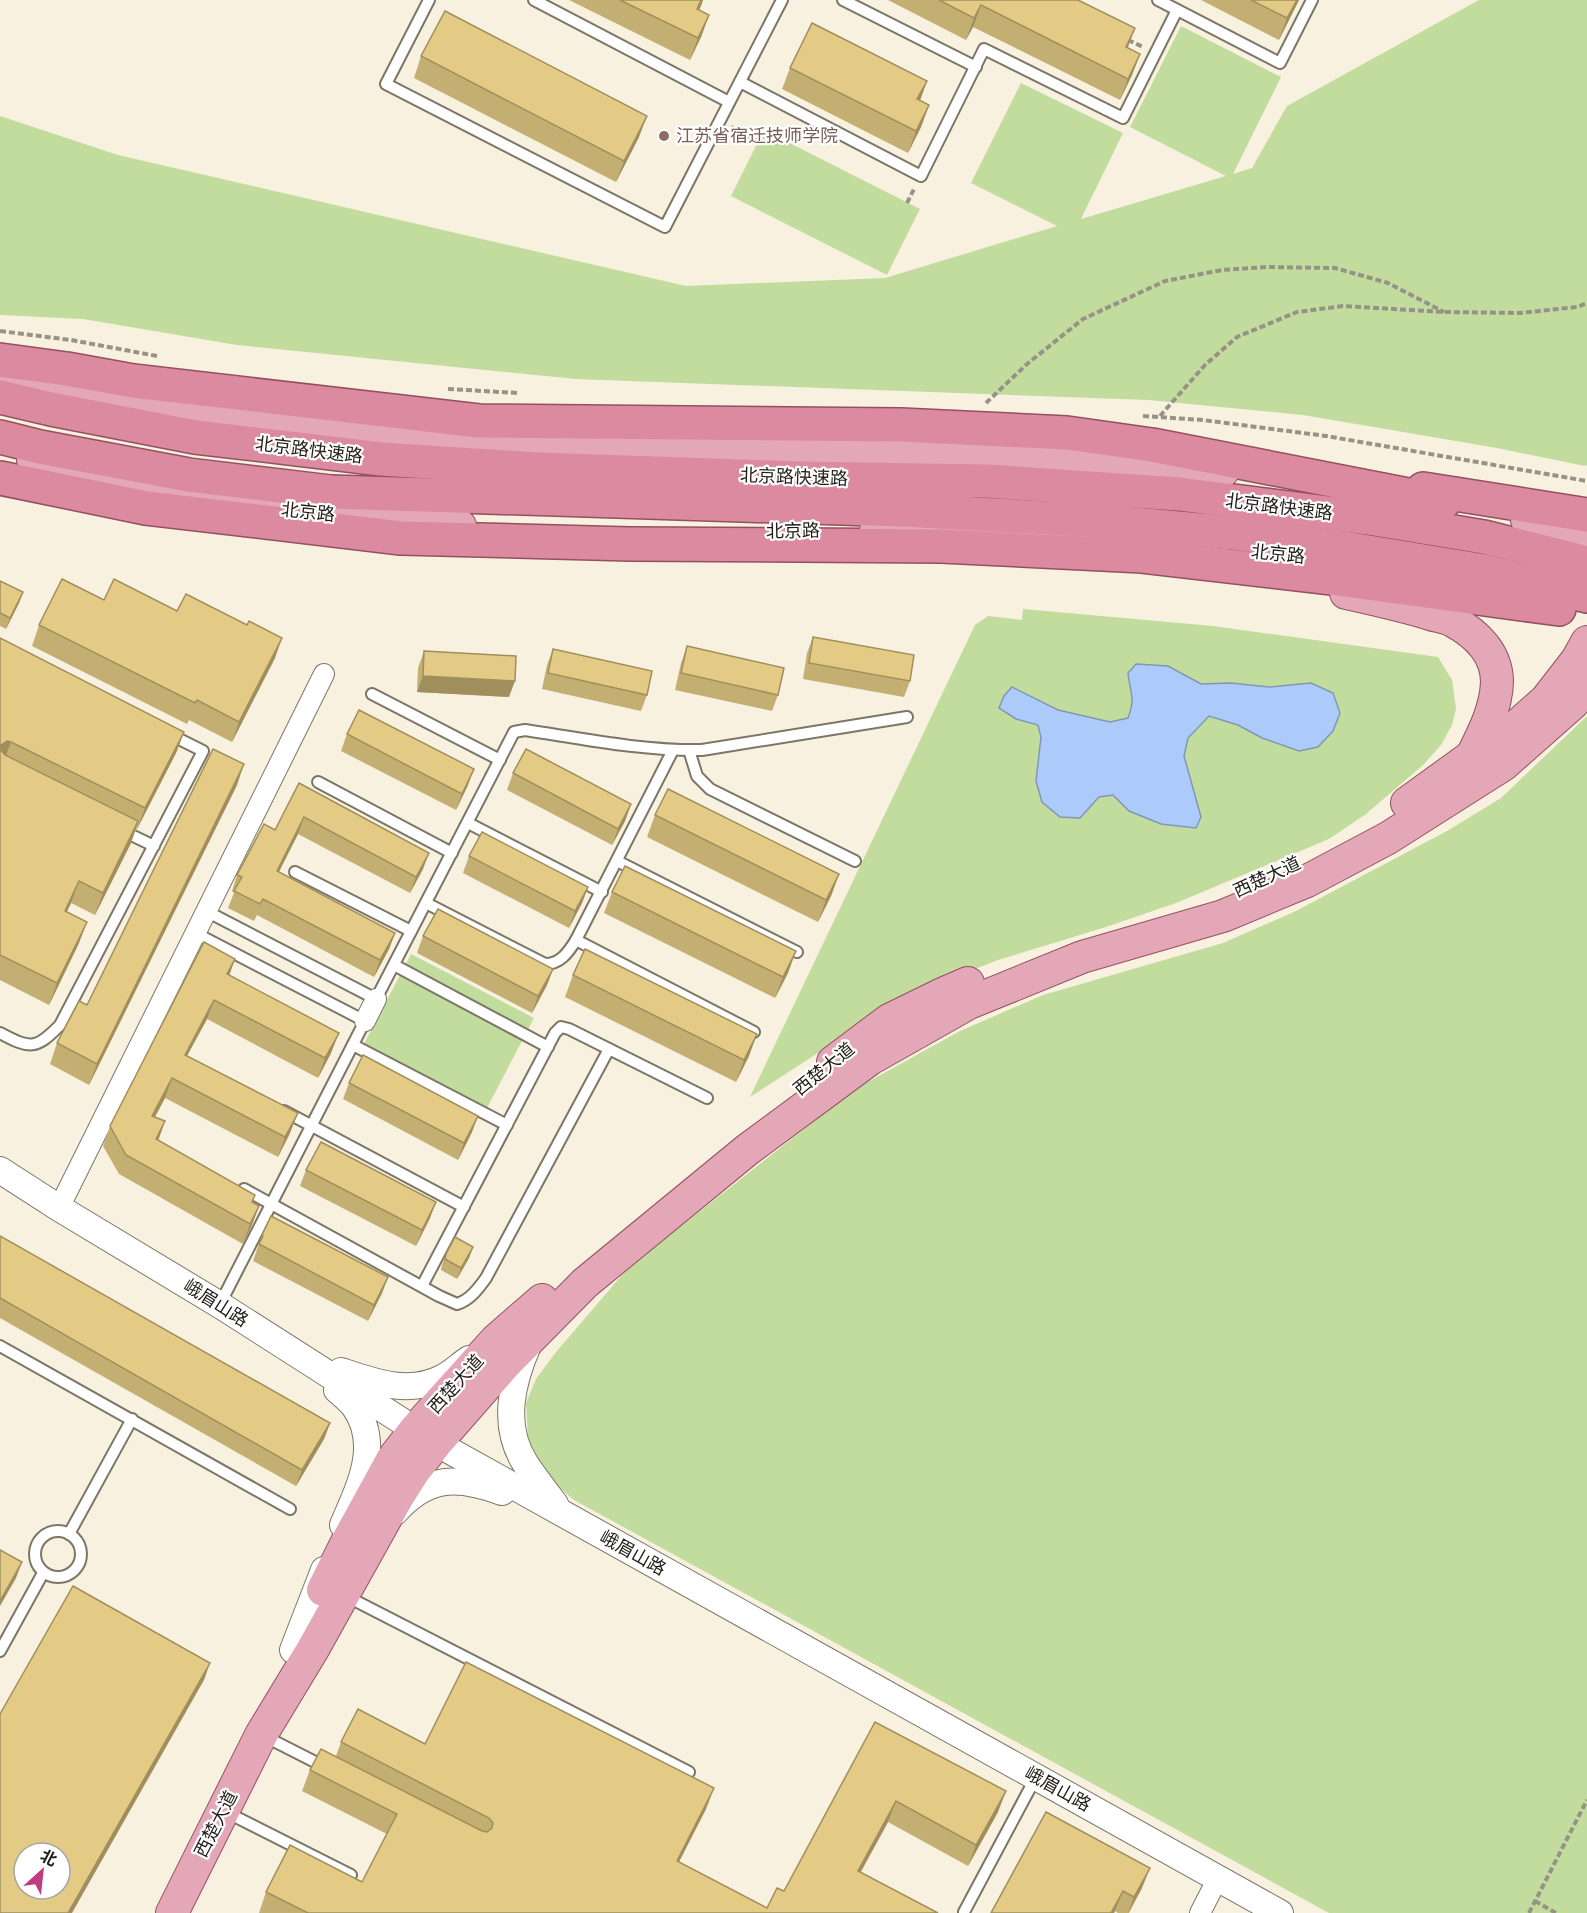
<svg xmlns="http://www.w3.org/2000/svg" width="1587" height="1913" font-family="'Fira Sans Condensed','Noto Sans SC',sans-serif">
<rect width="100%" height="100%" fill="#f8f1e0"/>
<g fill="#c1dc9c">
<polygon points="1479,0 1587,0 1587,465 1585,466 1497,448 1303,415 1149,400 576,379 237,345 83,319 0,315 0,116 118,155 686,286 885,278 1057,226 971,183 1021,83 1123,133 1081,219 1226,176 1130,127 1181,26 1281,77 1233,174 1252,168 1287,106"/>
<polygon points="764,130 920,209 887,275 731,196"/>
<polygon points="1023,609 1213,626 1438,657 1452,680 1456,709 1452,725 1441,745 1423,765 1366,814 1329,839 1176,903 1106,927 998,960 954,977 841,1038 750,1097 975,625 988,616 1022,620"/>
<polygon points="1587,716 1587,1913 1329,1913 574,1500 541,1472 528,1438 526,1403 536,1379 556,1352 629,1267 855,1089 960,1031 1043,995 1223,943 1294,912 1447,831 1501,798"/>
<polygon points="411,954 534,1018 487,1108 364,1044"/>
</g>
<path fill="#adcbfa" stroke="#8297b6" stroke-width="1.5" d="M1136,664L1168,666L1201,684L1231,683L1269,687L1311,683L1333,693L1340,713L1333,731L1318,747L1299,751L1262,738L1238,725L1209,716L1188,738L1184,756L1201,817L1196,828L1161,824L1129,811L1113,795L1099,797L1080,818L1060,817L1042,802L1036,781L1041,737L1038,725L1016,719L999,708L1004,696L1012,687L1058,710L1110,722L1128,718C1136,697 1130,694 1128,673Z"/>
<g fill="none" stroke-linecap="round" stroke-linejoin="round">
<defs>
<g id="service">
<polyline points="429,0 386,84 665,227 782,0"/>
<polyline points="534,0 729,102"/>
<polyline points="843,0 976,67"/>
<polyline points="1158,0 1280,63 1312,0"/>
<polyline points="740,82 921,176 984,49 1123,118 1177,10"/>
<polyline points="372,694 500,760"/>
<polyline points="689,750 697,776 710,789 855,861"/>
<polyline points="318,782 452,853"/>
<polyline points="468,823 602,892"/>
<polyline points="121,830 154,846"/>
<polyline points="617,861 797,952"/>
<polyline points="295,872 411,931"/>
<path d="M426,903L545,964C560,964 568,953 576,940L673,750"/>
<path d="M206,911L376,999L514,732L525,730C584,739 643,751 702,750L907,717"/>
<polyline points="195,933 365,1021 220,1304"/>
<polyline points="576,940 754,1032"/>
<polyline points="394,965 548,1047"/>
<path d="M0,1033C30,1049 36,1050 60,1025L203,751L169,734"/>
<polyline points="353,1045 507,1125"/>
<polyline points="284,1111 464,1207"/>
<path d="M244,1189L439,1296L457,1304C470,1300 478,1289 486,1278L609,1049"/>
<polyline points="422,1286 555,1033 561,1027 569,1029 707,1098"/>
<polyline points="0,1346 290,1509"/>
<circle cx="58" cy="1554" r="23"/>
<polyline points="69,1534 132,1419"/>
<polyline points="346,1596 689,1772"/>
<polyline points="0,1651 43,1573"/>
<polyline points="264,1736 325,1767"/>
<polyline points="226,1812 351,1875"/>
<polyline points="964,1912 1036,1777"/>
</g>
<g id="minor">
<polyline points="365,1021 376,999"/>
<polyline points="59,1208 324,674"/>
<polyline points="1200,1913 1218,1878"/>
</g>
<g id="tertiary">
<polyline points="0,1170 59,1208 220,1305 436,1443 1280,1913"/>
<path d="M529,1343C512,1381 501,1425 525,1463C534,1477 545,1491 555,1504"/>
<path d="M341,1371C374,1382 409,1395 442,1378C452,1373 460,1365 469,1359"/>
<path d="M337,1390C343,1395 349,1400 354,1406C382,1445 359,1487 343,1525"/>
<path d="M395,1512C428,1475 458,1476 502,1492"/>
<polyline points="293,1650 324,1570"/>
</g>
<g id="primary">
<polyline points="0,377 121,404 441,443 932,456 1084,462 1223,471"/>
<polyline points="33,460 120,481 281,510 460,526"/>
<polyline points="1527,520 1587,534"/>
<polyline points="876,530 978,529 1117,540"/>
<path d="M1346,593C1373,599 1400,605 1427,613C1435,616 1446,617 1453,621C1477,634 1497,654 1497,682C1496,709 1484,732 1472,756"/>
<polyline points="1407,803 1472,756 1502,739 1546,700 1577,660 1587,642"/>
<polyline points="833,1062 889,1020 940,995 968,983"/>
<polyline points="323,1590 347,1542 392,1460 415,1430 496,1340 542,1300"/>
<polyline points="172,1913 261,1735 313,1649 397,1498 414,1471 436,1443 506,1363 585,1283 747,1150 870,1059 969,1003 1082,957 1223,916 1307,881 1388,838 1503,765 1572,704 1587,688"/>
</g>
<g id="trunk">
<polyline points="0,360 67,369 133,381 479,421 901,425 1067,433 1152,445 1444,502"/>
<polyline points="0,397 51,409 195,437 381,459 539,469 800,478 987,481 1179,494 1375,519 1484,537 1587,563"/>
<polyline points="0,437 40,447 189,475 331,492 903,510 1102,521 1232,533 1344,548 1484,571 1587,596"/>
<polyline points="0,478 146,508 401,538 630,544 941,546 1142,556 1332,578 1559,609"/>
<polyline points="1423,489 1587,515"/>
</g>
</defs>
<use href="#service" stroke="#7b7666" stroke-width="14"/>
<use href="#minor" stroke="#7b7666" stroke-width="22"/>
<use href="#tertiary" stroke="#7b7666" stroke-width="28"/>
<use href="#primary" stroke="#935160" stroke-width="34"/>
<use href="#trunk" stroke="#935160" stroke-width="36"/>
<g stroke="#979286" stroke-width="4" stroke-dasharray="6 3" stroke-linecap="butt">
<polyline points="1128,40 1143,47"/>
<polyline points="731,127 758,141"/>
<polyline points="907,203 915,187"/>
<polyline points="0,331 71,340 157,356"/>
<polyline points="448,389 518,393"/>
<polyline points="986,403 1027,364 1083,319 1165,281 1222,270 1267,267 1335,268 1388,283 1444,312"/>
<polyline points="1143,416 1203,420 1326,436 1587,481"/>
<polyline points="1160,416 1205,365 1237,337 1297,312 1343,306 1444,312 1520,313 1577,307 1587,303"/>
<polyline points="1535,1901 1556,1913"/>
<polyline points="1529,1913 1587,1800"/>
</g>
<use href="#service" stroke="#fff" stroke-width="10"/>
<use href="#minor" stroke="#fff" stroke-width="20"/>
<use href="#tertiary" stroke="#fff" stroke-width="26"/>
<use href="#primary" stroke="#e4a7b8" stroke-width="32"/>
<use href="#trunk" stroke="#db8aa0" stroke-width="33"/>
</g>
<g fill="#c4af72">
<polygon points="569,0 703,0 699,10 709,15 701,37 690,60"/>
<polygon points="888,0 1078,0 1128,48 1140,54 1132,75 1120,100 973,27 966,40"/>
<polygon points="1201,0 1299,0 1279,40"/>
<polygon points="421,56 639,137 616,182 414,78"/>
<polygon points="790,68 927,81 920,100 929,105 921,127 908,153 782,89"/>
<polygon points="0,581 23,592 19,603 6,629 0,626"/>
<polygon points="104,600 177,611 275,658 232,742 189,720 187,724 32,646 39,625"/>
<polygon points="813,637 910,681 904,697 803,679 807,653"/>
<polygon points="0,638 184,732 176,753 137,829 136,829 131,843 95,915 71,903 67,912 79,943 49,1005 0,980"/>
<polygon points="687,646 778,695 772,711 675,690 681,663"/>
<polygon points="553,649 647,695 641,711 542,689 547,665"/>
<polygon points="424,651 509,697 417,692 418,668"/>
<polygon points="347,734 468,785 456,810 341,751"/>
<polygon points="513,773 631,804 625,821 612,845 507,790"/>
<polygon points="299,783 423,869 410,893 298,834 279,872 395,933 389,949 374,977 257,915 254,921 228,908 234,893 232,891 237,875 275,830"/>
<polygon points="237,785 89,1085 50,1064 57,1043 87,1005"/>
<polygon points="655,815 839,874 831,896 818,922 647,837"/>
<polygon points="469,856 588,887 582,903 569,928 463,873"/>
<polygon points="612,892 788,973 775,998 604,913"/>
<polygon points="423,936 553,969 547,985 532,1013 417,953"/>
<polygon points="573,975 749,1056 736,1082 565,997"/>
<polygon points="229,976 331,1053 318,1078 207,1019 187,1056 290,1133 278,1157 165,1098 155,1117 165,1121 158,1140 255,1195 253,1202 252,1225 243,1244 119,1174 103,1146 110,1126"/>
<polygon points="349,1083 472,1132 458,1160 343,1099"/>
<polygon points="306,1170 430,1218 416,1246 300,1186"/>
<polygon points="262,1235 388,1277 382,1293 368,1321 253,1261"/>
<polygon points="0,1236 330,1423 324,1439 296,1486 0,1318"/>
<polygon points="473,1247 469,1258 457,1279 441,1270 442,1265 446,1254"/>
<polygon points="875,1722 998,1812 968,1866 888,1822 861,1872 938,1913 259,1913 266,1892 362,1882 387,1834 302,1791 310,1770 336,1756 341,1742 425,1744 706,1809 679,1862 767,1908 784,1891"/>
<polygon points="1046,1812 1142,1888 1129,1913 1118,1913 1115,1911 1114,1913 991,1913"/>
</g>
<g fill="#a08e5d">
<polygon points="701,0 703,0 701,6 689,30 697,9"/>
<polygon points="1297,0 1299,0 1279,40 1287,18"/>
<polygon points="981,5 973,27 966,40 974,18"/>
<polygon points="709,15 701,37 690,60 698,38"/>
<polygon points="1135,28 1127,50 1126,47"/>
<polygon points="1140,54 1132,75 1120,100 1128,79"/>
<polygon points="927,81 919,103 917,99"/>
<polygon points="929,105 921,127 908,153 916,131"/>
<polygon points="647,116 639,137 616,182 624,161"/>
<polygon points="23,592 19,603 6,629 10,618"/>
<polygon points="282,638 275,658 232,742 239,722"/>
<polygon points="423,676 515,681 509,697 417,692"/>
<polygon points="184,732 176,753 137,829 145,808"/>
<polygon points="7,741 11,742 3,763 0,749 1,745"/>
<polygon points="244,764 237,785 89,1085 97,1064"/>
<polygon points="474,769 468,785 456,810 462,794"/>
<polygon points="631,804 625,821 612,845 618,829"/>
<polygon points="304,817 298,834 271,887 277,871"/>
<polygon points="138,821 131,843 95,915 103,893"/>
<polygon points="429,853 423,869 410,893 416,877"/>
<polygon points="839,874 831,896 818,922 826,900"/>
<polygon points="79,881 71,903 57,932 65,911"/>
<polygon points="588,887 582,903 569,928 575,911"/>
<polygon points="87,922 79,943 49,1005 57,983"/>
<polygon points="395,933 389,949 374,977 380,960"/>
<polygon points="796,951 788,973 775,998 783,977"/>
<polygon points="235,959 228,979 227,974"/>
<polygon points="553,969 547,985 532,1013 538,996"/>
<polygon points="214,1000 207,1019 177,1074 185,1055"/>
<polygon points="339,1033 331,1053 318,1078 325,1058"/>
<polygon points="757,1034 749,1056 736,1082 744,1060"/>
<polygon points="172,1078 165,1098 145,1135 152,1116"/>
<polygon points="298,1113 290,1133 278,1157 285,1137"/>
<polygon points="478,1116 472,1132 458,1160 464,1143"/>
<polygon points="165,1121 158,1141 156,1139"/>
<polygon points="436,1202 430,1218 416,1246 422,1230"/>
<polygon points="259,1206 252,1225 243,1244 250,1224"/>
<polygon points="473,1247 469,1258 457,1279 461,1268"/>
<polygon points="388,1277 382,1293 368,1321 374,1305"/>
<polygon points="330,1423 324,1439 296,1486 302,1470"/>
<polygon points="22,1562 16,1578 0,1606 0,1601"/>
<polygon points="210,1663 204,1680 72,1913 68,1913"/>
<polygon points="714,1788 706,1809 669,1881 677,1861"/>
<polygon points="1006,1791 998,1812 968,1866 976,1845"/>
<polygon points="896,1801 888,1822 850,1891 858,1871"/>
<polygon points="1150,1868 1142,1888 1128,1913 1134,1897"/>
<polygon points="1123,1891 1114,1913 1111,1913"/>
</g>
<g fill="#e4cb85" stroke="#a08e5d" stroke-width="1.5" fill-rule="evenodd">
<polygon points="620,0 701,0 697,9 709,15 698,38"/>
<polygon points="939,0 1078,0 1135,28 1126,47 1140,54 1128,79 981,5 974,18"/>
<polygon points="1251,0 1297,0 1287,18"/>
<polygon points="445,11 647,116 624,161 421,56"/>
<polygon points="812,23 927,81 917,99 929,105 916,131 790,68"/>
<polygon points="62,579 104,600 114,579 177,611 186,594 247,625 249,621 282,638 239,722 197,700 195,703 39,625"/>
<polygon points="0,581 23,592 10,618 0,613"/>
<polygon points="813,637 914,655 910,681 809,663"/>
<polygon points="0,638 184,732 145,808 11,742 7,741 1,745 0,749 5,755 138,821 103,893 79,881 65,911 87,922 57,983 0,955"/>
<polygon points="687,646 784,668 778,695 681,673"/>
<polygon points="553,649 652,671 647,695 548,673"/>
<polygon points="424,651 516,656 515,681 423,676"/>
<polygon points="359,710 474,769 462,794 347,734"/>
<polygon points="213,749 244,764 97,1064 57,1043 79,1001 87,1005"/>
<polygon points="526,749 631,804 618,829 513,773"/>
<polygon points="299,783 429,853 416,877 304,817 277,871 395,933 380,960 263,899 260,904 234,891 242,877 237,875 264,824 275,830"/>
<polygon points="668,789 839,874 826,900 655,815"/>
<polygon points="482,832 588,887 575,911 469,856"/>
<polygon points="625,866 796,951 783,977 612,892"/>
<polygon points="438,909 553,969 538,996 423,936"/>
<polygon points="204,942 235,959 227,974 339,1033 325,1058 214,1000 185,1055 298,1113 285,1137 172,1078 152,1116 165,1121 156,1139 255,1195 252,1202 259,1206 250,1224 126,1155 110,1126"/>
<polygon points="585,949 757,1034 744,1060 573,975"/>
<polygon points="363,1055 478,1116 464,1143 349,1083"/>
<polygon points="321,1142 436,1202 422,1230 306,1170"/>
<polygon points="271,1216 388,1277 374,1305 259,1244 263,1236 262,1235"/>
<polygon points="0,1236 330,1423 302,1470 0,1298"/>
<polygon points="455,1237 473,1247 461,1268 445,1259 446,1254"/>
<polygon points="0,1550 22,1562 0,1601"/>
<path d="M73,1586L210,1663L68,1913H0V1714ZM24,1853H60V1889H24Z"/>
<polygon points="466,1662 714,1788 677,1861 767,1908 777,1888 784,1891 875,1722 1006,1791 976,1845 896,1801 858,1871 938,1913 308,1913 266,1892 290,1845 362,1882 397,1814 310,1770 321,1749 482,1831 487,1832 492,1828 493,1823 489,1818 341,1742 358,1709 425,1744"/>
<polygon points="1046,1812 1150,1868 1134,1897 1123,1891 1111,1913 991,1913"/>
</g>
<circle fill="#8d6e63" stroke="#fff" stroke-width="2" cx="664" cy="136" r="6"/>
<g text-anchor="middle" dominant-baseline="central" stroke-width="4.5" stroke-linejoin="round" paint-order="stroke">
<g font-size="18" fill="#785e54" stroke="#fff" text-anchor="start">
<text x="676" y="136">江苏省宿迁技师学院</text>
</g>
<g font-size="18" fill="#1f1d17" stroke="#fff">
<text transform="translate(309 450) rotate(7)">北京路快速路</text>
<text transform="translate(794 477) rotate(2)">北京路快速路</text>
<text transform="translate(1279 507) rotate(7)">北京路快速路</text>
<text transform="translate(308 512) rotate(6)">北京路</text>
<text transform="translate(793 531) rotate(-1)">北京路</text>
<text transform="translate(1278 554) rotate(6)">北京路</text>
<text transform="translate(1267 877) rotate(-25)">西楚大道</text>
<text transform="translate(824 1069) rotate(-39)">西楚大道</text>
<text transform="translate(216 1303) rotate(32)">峨眉山路</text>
<text transform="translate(456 1384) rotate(-48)">西楚大道</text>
<text transform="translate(633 1553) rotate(29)">峨眉山路</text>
<text transform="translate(1058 1789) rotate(29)">峨眉山路</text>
<text transform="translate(216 1824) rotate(-63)">西楚大道</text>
</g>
</g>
<g transform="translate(42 1871) rotate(27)"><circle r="28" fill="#ffffff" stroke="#a5a5a2" stroke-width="1.5"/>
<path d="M0-4.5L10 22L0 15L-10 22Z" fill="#c13c7e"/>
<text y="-9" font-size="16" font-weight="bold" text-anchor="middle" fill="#1f1d17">北</text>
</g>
</svg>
